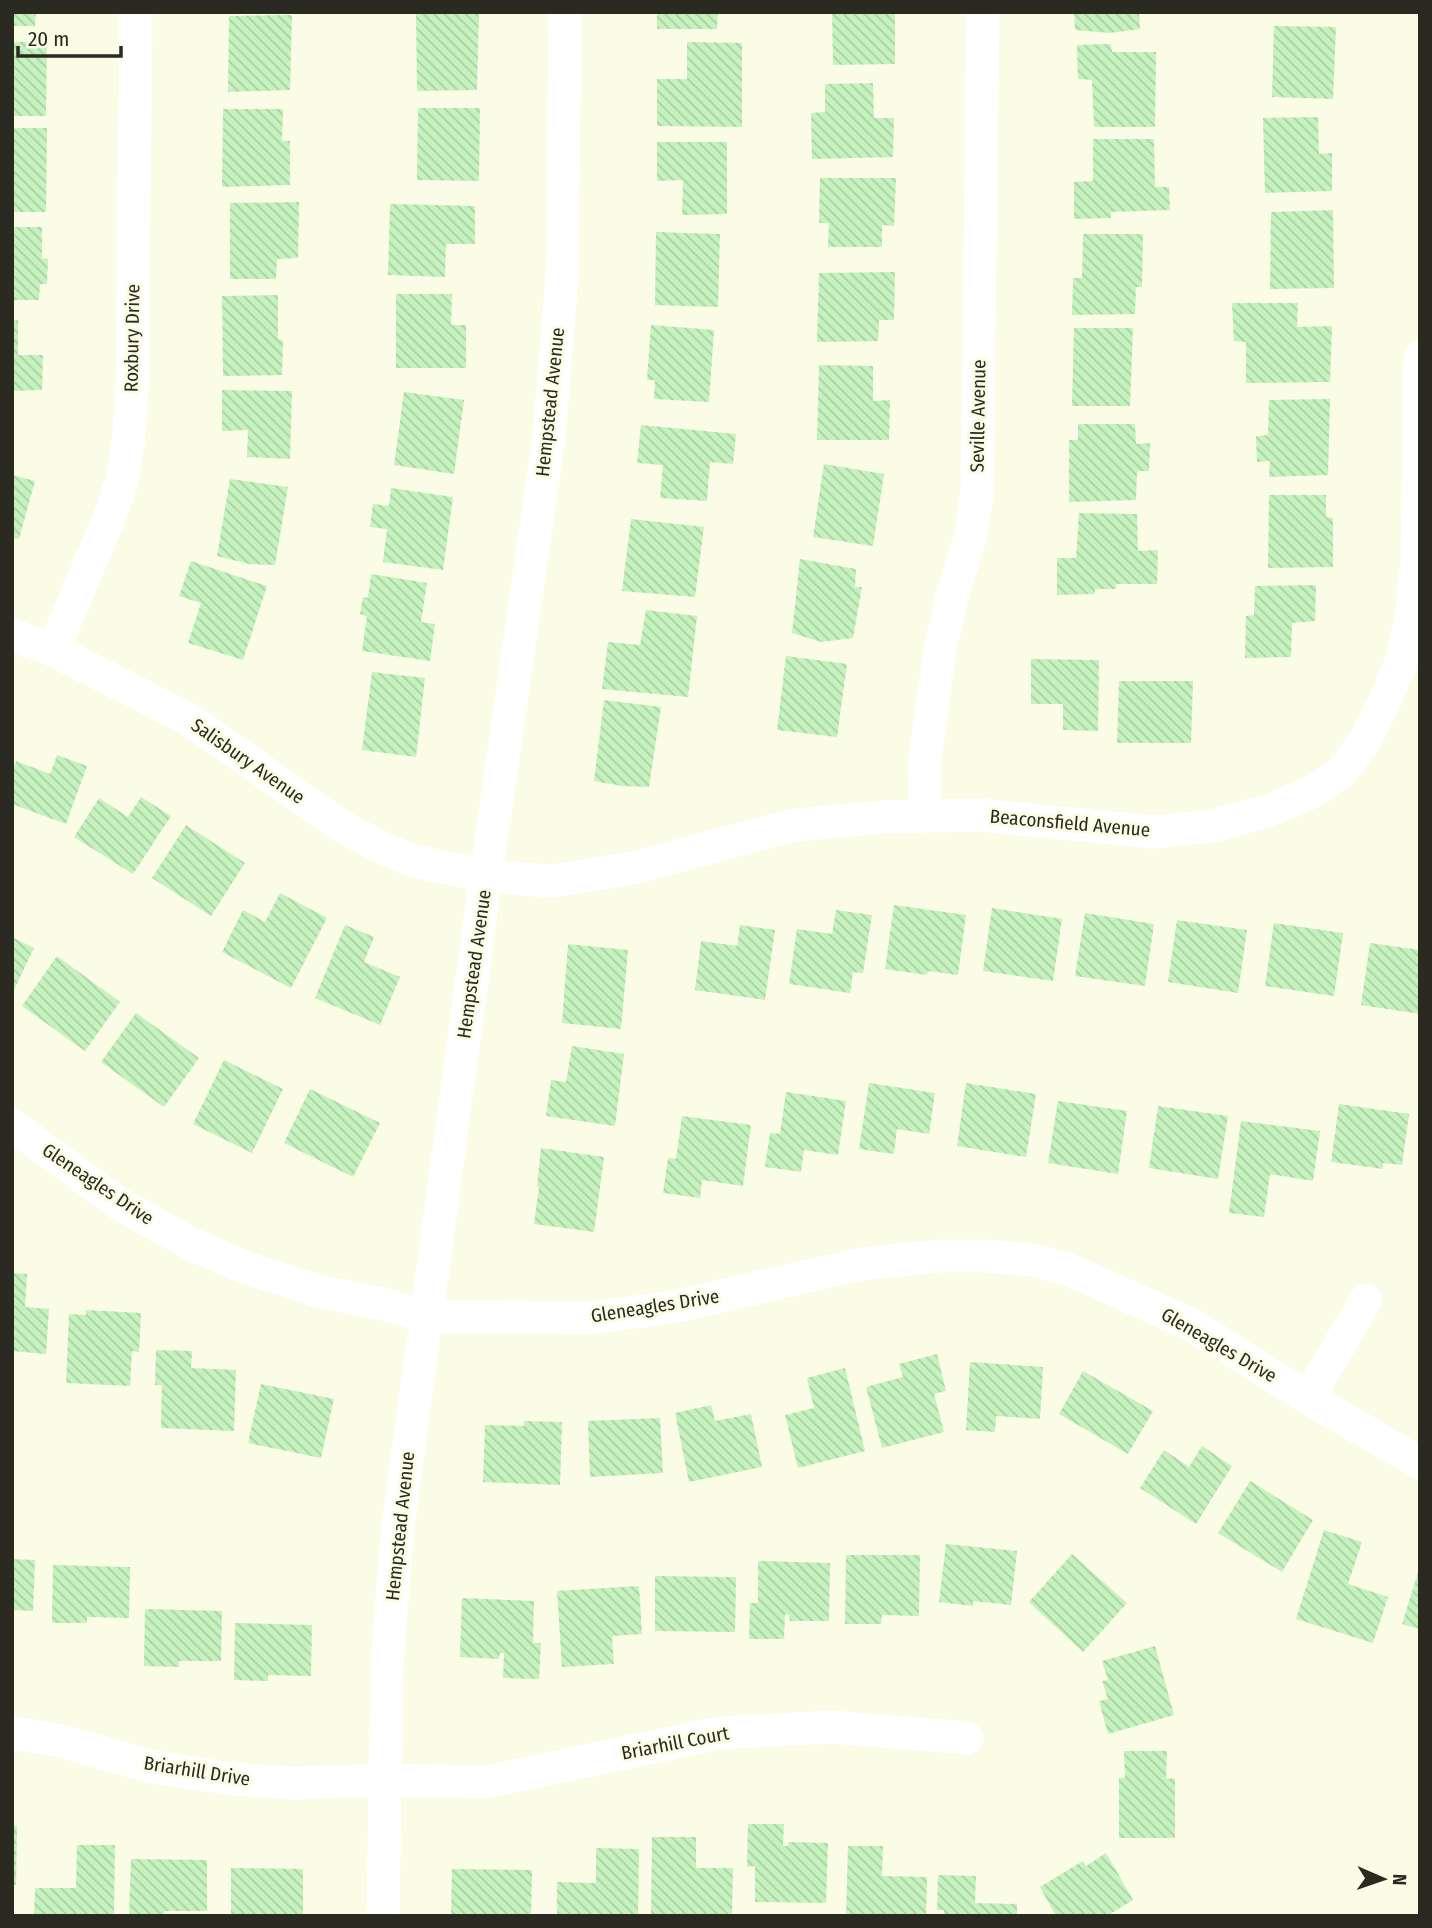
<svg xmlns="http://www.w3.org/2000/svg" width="1432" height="1928" font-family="'Fira Sans Condensed',sans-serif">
<defs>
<pattern id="building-back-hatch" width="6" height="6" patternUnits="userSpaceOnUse" patternTransform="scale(1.75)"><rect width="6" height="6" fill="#c5f2be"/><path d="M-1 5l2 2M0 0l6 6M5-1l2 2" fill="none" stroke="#a9d0a3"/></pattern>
</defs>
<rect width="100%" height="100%" fill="#fbfce5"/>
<g fill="url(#building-back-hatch)">
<polygon points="12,12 36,12 35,26 12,26"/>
<polygon points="416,12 479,12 477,90 417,91"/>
<polygon points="657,12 718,12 717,29 657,29"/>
<polygon points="832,12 895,12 895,64 833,65"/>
<polygon points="1074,12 1139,12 1140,29 1110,33 1075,30"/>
<polygon points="292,15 290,90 228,92 229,16"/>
<polygon points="1274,26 1336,27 1333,99 1272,97"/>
<polygon points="12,42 47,42 46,116 12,116"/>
<polygon points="687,42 742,43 742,127 657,126 657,79 687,79"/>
<polygon points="1111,44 1112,52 1156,52 1155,127 1094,127 1092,80 1078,79 1077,45"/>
<polygon points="873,83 874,118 894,118 893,157 812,159 811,113 825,112 825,84"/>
<polygon points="418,108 480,108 479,181 417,180"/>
<polygon points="223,109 283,109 282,141 290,141 290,185 222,187"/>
<polygon points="1318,117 1319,154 1332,153 1332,191 1265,193 1263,118"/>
<polygon points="12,128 47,128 46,212 12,212"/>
<polygon points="1093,139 1154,139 1155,187 1169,187 1170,210 1111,212 1111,218 1074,219 1074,182 1093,181"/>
<polygon points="657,142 727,142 727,214 682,215 683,180 657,181"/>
<polygon points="820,178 896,178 894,226 882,225 882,247 828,247 829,223 819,223"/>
<polygon points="299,202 298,258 277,259 276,279 230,279 230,203"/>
<polygon points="390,204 475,206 475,244 446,244 445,277 388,275"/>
<polygon points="1333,210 1334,288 1270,289 1271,212"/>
<polygon points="12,227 42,227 42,258 48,259 47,284 40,284 39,300 12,300"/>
<polygon points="656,232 720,234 718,307 655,305"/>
<polygon points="1083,234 1143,234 1142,287 1136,287 1135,314 1072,315 1073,278 1082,278"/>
<polygon points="895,272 894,320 879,320 878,341 817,342 819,273"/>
<polygon points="396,294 452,294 451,325 466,325 466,368 396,368"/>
<polygon points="278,295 278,339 283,340 282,375 223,376 222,296"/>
<polygon points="1232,303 1298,303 1297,327 1332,326 1330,382 1246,383 1246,342 1234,341"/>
<polygon points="18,320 18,355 43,355 42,390 12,391 12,321"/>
<polygon points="651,325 714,330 709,402 654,399 655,380 647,380"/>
<polygon points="1074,328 1133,328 1130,406 1072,406"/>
<polygon points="819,365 873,366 873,401 890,400 889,440 817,440"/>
<polygon points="222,390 292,391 290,459 247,457 248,430 222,431"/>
<polygon points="404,392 464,400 454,474 394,465"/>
<polygon points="1330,399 1328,475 1269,477 1270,461 1257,462 1256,436 1268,435 1269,400"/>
<polygon points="1078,424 1135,424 1136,444 1150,443 1149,471 1137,471 1136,500 1069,502 1069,440 1078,440"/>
<polygon points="641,425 736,434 733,464 710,462 707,501 660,498 663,465 637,463"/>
<polygon points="824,464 884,474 873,546 813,537"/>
<polygon points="12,475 35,481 19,539 12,538"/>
<polygon points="230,479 288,487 275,565 249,564 217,556"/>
<polygon points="391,488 453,497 443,570 383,562 387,529 370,527 373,504 389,506"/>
<polygon points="1269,495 1326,495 1326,517 1333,518 1333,567 1268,568"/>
<polygon points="1079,513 1137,514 1138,551 1158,550 1157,584 1116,584 1116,589 1095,589 1095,594 1057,595 1057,558 1076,558"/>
<polygon points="631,519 704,527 695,597 622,591"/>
<polygon points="800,559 856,569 855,587 862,587 853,638 821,642 792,633"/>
<polygon points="191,561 267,586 243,660 188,643 201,603 179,596"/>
<polygon points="371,574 427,583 421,622 435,624 430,661 362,651 367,616 360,614 363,597 368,598"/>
<polygon points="1316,585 1315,621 1292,623 1291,657 1245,658 1246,616 1254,615 1255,586"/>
<polygon points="646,610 697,616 688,697 602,689 608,642 640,645"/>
<polygon points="786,656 847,664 837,737 777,730"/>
<polygon points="1031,659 1099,660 1098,731 1063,730 1063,704 1031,704"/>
<polygon points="372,672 425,678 416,757 362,750"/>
<polygon points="1119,681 1193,681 1191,743 1117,743"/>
<polygon points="604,700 661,707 649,787 622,786 594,781"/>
<polygon points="57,755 87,766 66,824 12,804 12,771 16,761 50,774"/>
<polygon points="141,797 171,816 133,874 74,837 99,798 128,817"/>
<polygon points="186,825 245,863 211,916 152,878"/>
<polygon points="280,893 327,918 291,988 222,952 243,910 265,922"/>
<polygon points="894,905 966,915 958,975 928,971 927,975 885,969"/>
<polygon points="992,908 1062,919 1053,981 983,971"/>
<polygon points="836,910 872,915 863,973 853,972 850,993 789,984 797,929 832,934"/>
<polygon points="1085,913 1154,924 1145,986 1075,976"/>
<polygon points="1177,920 1247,930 1238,993 1168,982"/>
<polygon points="1274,923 1343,933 1334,996 1265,986"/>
<polygon points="345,925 374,937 364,962 400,977 380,1025 315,998"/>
<polygon points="740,925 775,930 765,1000 695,990 701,941 737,946"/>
<polygon points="12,937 34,948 12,994"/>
<polygon points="1370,943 1420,950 1420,1014 1361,1005"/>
<polygon points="568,944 628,950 621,1029 562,1023"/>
<polygon points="57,956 120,1002 85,1051 22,1006"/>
<polygon points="136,1013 199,1058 164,1107 101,1062"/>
<polygon points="572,1046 624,1054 615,1126 546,1116 551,1080 566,1082"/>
<polygon points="224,1060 283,1089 252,1153 193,1124"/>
<polygon points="869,1083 935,1093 929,1134 897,1129 894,1154 859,1149"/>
<polygon points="966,1083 1036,1094 1026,1157 957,1146"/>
<polygon points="310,1089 380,1123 353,1177 284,1143"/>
<polygon points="786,1092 846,1101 838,1155 804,1150 801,1172 765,1167 770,1133 780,1134"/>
<polygon points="1058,1101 1127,1111 1118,1174 1048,1163"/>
<polygon points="1339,1104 1409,1114 1402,1165 1383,1163 1383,1169 1331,1162"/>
<polygon points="1158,1106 1228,1116 1218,1179 1149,1168"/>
<polygon points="682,1116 751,1125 743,1186 702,1180 700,1198 663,1193 668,1158 676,1159"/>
<polygon points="1241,1121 1320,1131 1313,1181 1270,1174 1264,1217 1229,1213"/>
<polygon points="541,1148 604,1157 594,1232 534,1224 539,1187 537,1186"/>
<polygon points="12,1273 27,1274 25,1307 49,1309 46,1354 12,1351"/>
<polygon points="86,1310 141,1313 139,1352 132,1351 130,1386 66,1383 69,1314 86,1315"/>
<polygon points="156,1350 192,1351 191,1368 236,1370 234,1431 161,1428 162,1385 155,1385"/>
<polygon points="937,1354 946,1391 934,1394 944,1432 882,1448 866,1387 903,1377 899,1364"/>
<polygon points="970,1362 1043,1367 1040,1419 996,1416 995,1432 966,1430"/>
<polygon points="845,1368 865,1451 798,1468 785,1415 814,1408 807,1378"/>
<polygon points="1083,1371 1153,1411 1128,1454 1059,1414"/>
<polygon points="261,1384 334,1399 321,1458 248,1443"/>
<polygon points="711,1405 715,1421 751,1414 762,1467 689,1482 675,1413"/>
<polygon points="660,1418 663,1473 590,1477 588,1421"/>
<polygon points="524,1421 562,1422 560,1485 483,1482 485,1425 524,1426"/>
<polygon points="1202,1446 1232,1466 1196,1524 1140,1488 1164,1450 1189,1467"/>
<polygon points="1250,1481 1313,1520 1282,1572 1218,1533"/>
<polygon points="1324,1530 1362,1542 1348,1584 1388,1597 1373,1643 1296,1619"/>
<polygon points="946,1544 1017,1551 1011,1605 973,1601 973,1606 939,1602"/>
<polygon points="1072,1554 1127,1603 1083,1652 1029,1602"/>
<polygon points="846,1555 920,1555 919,1616 882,1615 881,1624 845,1624"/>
<polygon points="12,1559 35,1560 33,1611 12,1610"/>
<polygon points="758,1561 830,1563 829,1621 790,1621 789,1615 785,1614 784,1639 749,1639 750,1603 758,1603"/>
<polygon points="53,1565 130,1567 129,1618 87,1617 87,1623 52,1623"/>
<polygon points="1420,1566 1420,1629 1402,1624"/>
<polygon points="655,1576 736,1577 735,1632 655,1631"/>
<polygon points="639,1586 642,1634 612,1636 614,1664 562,1667 557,1591"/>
<polygon points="462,1598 534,1601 533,1643 541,1643 539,1679 503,1678 504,1653 500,1653 499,1659 460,1657"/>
<polygon points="145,1609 222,1611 221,1661 179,1661 179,1667 144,1666"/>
<polygon points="235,1623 312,1625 311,1676 268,1675 268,1681 234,1680"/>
<polygon points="1155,1646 1174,1715 1108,1734 1099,1701 1108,1699 1102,1681 1108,1680 1102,1661"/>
<polygon points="1124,1751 1167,1751 1166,1779 1175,1778 1175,1838 1119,1838 1119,1778 1125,1778"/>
<polygon points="748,1824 784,1824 783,1846 788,1846 788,1842 828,1843 826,1903 755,1902 755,1866 747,1867"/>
<polygon points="12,1826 17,1826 16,1885 12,1885"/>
<polygon points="652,1837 696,1837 696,1868 733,1868 732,1916 651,1916"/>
<polygon points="77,1845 115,1845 114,1916 34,1916 35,1888 76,1888"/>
<polygon points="848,1846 883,1846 882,1876 927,1877 926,1916 846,1916"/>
<polygon points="596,1848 639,1849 638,1916 557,1916 557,1882 596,1883"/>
<polygon points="1106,1853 1133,1900 1107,1916 1056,1916 1040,1887 1083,1861 1086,1866"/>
<polygon points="131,1859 207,1860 207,1911 164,1911 164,1916 129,1916"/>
<polygon points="231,1868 303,1869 303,1916 231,1916"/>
<polygon points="452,1869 532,1870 531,1916 451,1916"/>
<polygon points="938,1875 976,1876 975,1903 1017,1904 1017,1916 944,1916 944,1910 937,1910"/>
</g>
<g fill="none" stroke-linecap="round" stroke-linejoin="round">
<g stroke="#fff" stroke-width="33">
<polyline points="12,635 53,650 190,720 341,826 382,848 414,861 486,876 552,881 633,868 794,825 884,817 979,815 1154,832 1213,826 1268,811 1314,791 1342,772 1366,739 1387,696 1402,659 1411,617 1417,563 1420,357"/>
<polyline points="53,650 108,521 122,481 128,444 132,389 136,12"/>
<polyline points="924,815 925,762 939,654 953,593 971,535 977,493 983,12"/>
<polyline points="12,1125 118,1203 193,1245 244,1267 322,1292 383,1304 425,1316 590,1318 673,1307 861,1264 939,1256 986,1256 1033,1260 1070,1270 1192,1325 1308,1398 1420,1463"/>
<polyline points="1308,1398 1366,1300"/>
<polyline points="12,1733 57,1740 153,1767 232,1779 294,1783 386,1780 486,1782 719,1733 831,1727 967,1738"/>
<polyline points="383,1916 387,1665 397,1534 486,876 549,436 562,276 565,12"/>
</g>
</g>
<g text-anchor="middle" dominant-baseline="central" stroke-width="6" stroke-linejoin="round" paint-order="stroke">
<g font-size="19" fill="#2a2a21" stroke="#fbfce5">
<text transform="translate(132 338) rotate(-89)">Roxbury Drive</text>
<text transform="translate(550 402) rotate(-84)">Hempstead Avenue</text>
<text transform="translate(978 416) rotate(-89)">Seville Avenue</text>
<text transform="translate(248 761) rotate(35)">Salisbury Avenue</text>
<text transform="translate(1070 823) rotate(5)">Beaconsfield Avenue</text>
<text transform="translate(474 964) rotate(-82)">Hempstead Avenue</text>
<text transform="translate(98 1184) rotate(34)">Gleneagles Drive</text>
<text transform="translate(655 1306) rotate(-9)">Gleneagles Drive</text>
<text transform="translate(1219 1345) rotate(30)">Gleneagles Drive</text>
<text transform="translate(400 1526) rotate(-84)">Hempstead Avenue</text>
<text transform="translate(675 1743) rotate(-11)">Briarhill Court</text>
<text transform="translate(197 1771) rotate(9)">Briarhill Drive</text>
</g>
</g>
<rect width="1432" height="1928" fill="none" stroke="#2a2a21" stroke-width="28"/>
<g transform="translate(1383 1879) rotate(92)" stroke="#fbfce5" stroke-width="5" paint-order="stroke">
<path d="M0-5L12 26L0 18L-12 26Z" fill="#2a2a21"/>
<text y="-10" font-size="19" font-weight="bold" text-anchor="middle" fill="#2a2a21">N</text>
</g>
<path d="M18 46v10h103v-10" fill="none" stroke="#2a2a21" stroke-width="3.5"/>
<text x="28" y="46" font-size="21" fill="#2a2a21" stroke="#fbfce5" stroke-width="5" paint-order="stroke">20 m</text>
</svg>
